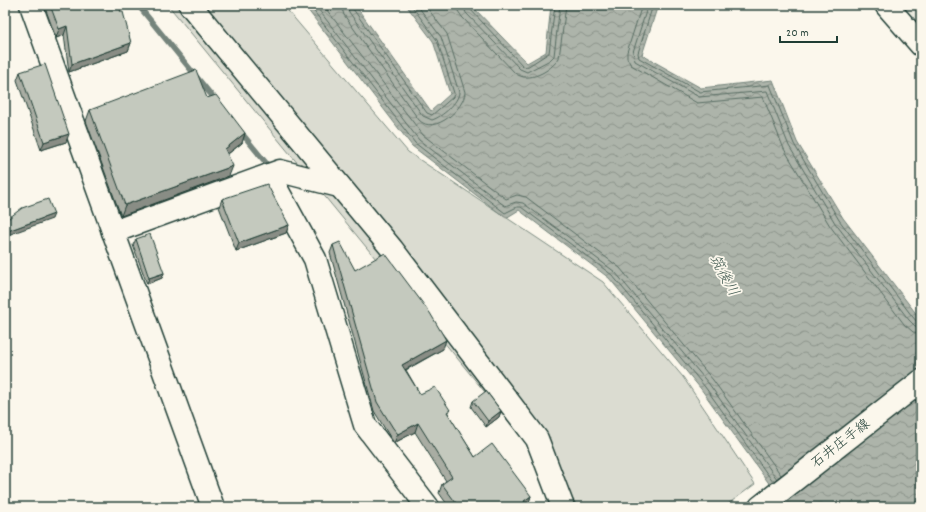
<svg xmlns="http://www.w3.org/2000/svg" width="926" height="512" font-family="Dekko,'Klee One',sans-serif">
<defs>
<pattern id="water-waves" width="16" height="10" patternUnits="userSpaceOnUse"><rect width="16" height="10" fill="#adb4aa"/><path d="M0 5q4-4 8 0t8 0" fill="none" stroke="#8c948b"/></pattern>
</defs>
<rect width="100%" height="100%" fill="#fbf7ec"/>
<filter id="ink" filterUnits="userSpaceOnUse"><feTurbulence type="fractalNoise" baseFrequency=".025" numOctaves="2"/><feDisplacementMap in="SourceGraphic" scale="8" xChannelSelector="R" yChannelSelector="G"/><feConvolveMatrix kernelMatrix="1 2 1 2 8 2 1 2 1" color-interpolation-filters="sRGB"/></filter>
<g filter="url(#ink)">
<polygon fill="#eae9de" points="877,5 921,5 921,60"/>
<polygon fill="#dbdcd1" stroke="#7d8c82" points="168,5 283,5 408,152 603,282 683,377 755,484 724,507 579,507"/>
<polygon fill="url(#water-waves)" stroke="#74847b" points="304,5 355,5 431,111 450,94 433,41 406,5 471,5 527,63 546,52 551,5 658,5 642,55 701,88 773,80 797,142 843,218 921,320 921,507 786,507 701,389 609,278 519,210 506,218 412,146"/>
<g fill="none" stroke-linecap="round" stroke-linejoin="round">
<g stroke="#586d63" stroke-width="1">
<polyline points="309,5 415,143 505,213 517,207 521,207 612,275 705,387 773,482"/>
<polyline points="315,5 419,140 505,206 516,202 523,203 615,272 709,384 777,479"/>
<polyline points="323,5 423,135 506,199 517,195 526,197 620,268 713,380 781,475"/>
<path d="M341,5L344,15L419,120C434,136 465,108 465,92L447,34L425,5"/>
<path d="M347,5L349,12L423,116L432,120C442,117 459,102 459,92L441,37L417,5"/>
<polyline points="352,5 353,9 427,113 432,115 453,97 454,93 437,40 411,5"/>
<path d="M457,5L458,11L462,17L515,73C528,84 551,71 559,58L566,5"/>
<polyline points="463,5 466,13 520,69 527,72 550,60 554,56 560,5"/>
<polyline points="468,5 470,9 523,66 527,67 549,53 555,5"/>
<polyline points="642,5 627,52 627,58 631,65 697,103 763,97 784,149 830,226 904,324 913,332 921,333"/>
<polyline points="648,5 633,52 635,61 699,97 767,91 789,146 835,223 909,320 915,326 921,327"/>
<polyline points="653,5 638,53 639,58 700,92 770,85 794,144 839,220 912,316 917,322 921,322"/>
</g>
<g stroke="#74847b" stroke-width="5.5">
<polyline points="138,5 217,102"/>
<polyline points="240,131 271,169"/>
</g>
<defs>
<g id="street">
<polyline points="31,5 213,507"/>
<polyline points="190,5 392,249 537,439 563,507"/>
<polyline points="886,5 921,45"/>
<polyline points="269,175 315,259 365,425 428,507"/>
<polyline points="113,232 280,171 339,186"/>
</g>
<polyline id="secondary" points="760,507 921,381"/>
</defs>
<use href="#street" stroke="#1f3d34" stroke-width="25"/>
<use href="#secondary" stroke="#1f3d34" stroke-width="25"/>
<use href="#street" stroke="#fbf7ec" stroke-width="22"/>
<use href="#secondary" stroke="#fbf7ec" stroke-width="22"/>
</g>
<g fill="#a9ada3" stroke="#1f3d34">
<polygon points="44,5 118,5 131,43 128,51 69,72 64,35 56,38"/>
<polygon points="916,5 921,5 921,12"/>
<polygon points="20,72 66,142 41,150 17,80"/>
<polygon points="207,98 245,133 242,143 228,154 229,176 121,216 86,121 90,110"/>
<polygon points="222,199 289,225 286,233 236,251 219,207"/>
<polygon points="136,239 164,273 162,278 147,284 133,245"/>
<polygon points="333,245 355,270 443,349 406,370 420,394 450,410 448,414 475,457 531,496 528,505 526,507 449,507 439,493 442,484 446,481 415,432 394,443 390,437 374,411 330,253"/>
<polygon points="473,401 501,411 499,417 486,427 471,407"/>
</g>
<g fill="#898d85" stroke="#1f3d34">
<polygon points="67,26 64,35 56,38 59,29"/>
<polygon points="131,43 128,51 69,72 72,64"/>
<polygon points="245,133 242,143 221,159 225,149"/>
<polygon points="69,134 66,142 41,150 44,142"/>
<polygon points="233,166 229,176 121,216 125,205"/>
<polygon points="54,214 52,219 5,236 5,232"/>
<polygon points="289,225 286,233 236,251 239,243"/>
<polygon points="164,273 162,278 147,284 149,278"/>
<polygon points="446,340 443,349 399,373 402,365"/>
<polygon points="501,411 499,417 486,427 488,421"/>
<polygon points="418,423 415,432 394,443 398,434"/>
<polygon points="531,496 528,505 526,507 522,507 524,501"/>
</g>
<g fill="#c4c9be" stroke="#1f3d34">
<polygon points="50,5 118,5 121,12 123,12 131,43 72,64 67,26 59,29"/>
<polygon points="45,64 69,134 44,142 20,72"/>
<polygon points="196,70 207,98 216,95 245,133 225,149 233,166 125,205 90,110"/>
<polygon points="267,184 289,225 239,243 222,199"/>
<polygon points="48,199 54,214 5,232 5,221 22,208"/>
<polygon points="150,234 164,273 149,278 136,239"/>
<polygon points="340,242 355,270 385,253 430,313 446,340 402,365 420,394 435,387 450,410 447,412 475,457 492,444 531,496 524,501 526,505 524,507 459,507 442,484 452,477 418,423 398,434 393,428 377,402 333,245"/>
<polygon points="486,391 501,411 488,421 473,401"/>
</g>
</g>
<g text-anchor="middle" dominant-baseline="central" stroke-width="3.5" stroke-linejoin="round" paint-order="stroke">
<g font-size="14" fill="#1f3d34" stroke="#fbf7ec">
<text transform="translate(841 444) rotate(-38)">石井庄手線</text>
</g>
<g font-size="15" font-style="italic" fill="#425b52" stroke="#fbf7ec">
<text transform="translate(723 276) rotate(61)">筑後川</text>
</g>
</g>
<rect width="926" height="512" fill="none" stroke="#fbf7ec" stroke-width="20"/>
<rect x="10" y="10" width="906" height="492" fill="none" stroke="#1f3d34" stroke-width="1.5" filter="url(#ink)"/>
<path d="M780 36v6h57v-6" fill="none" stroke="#1f3d34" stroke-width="2"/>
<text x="786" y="36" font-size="12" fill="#1f3d34" stroke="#fbf7ec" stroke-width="3" paint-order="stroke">20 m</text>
</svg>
